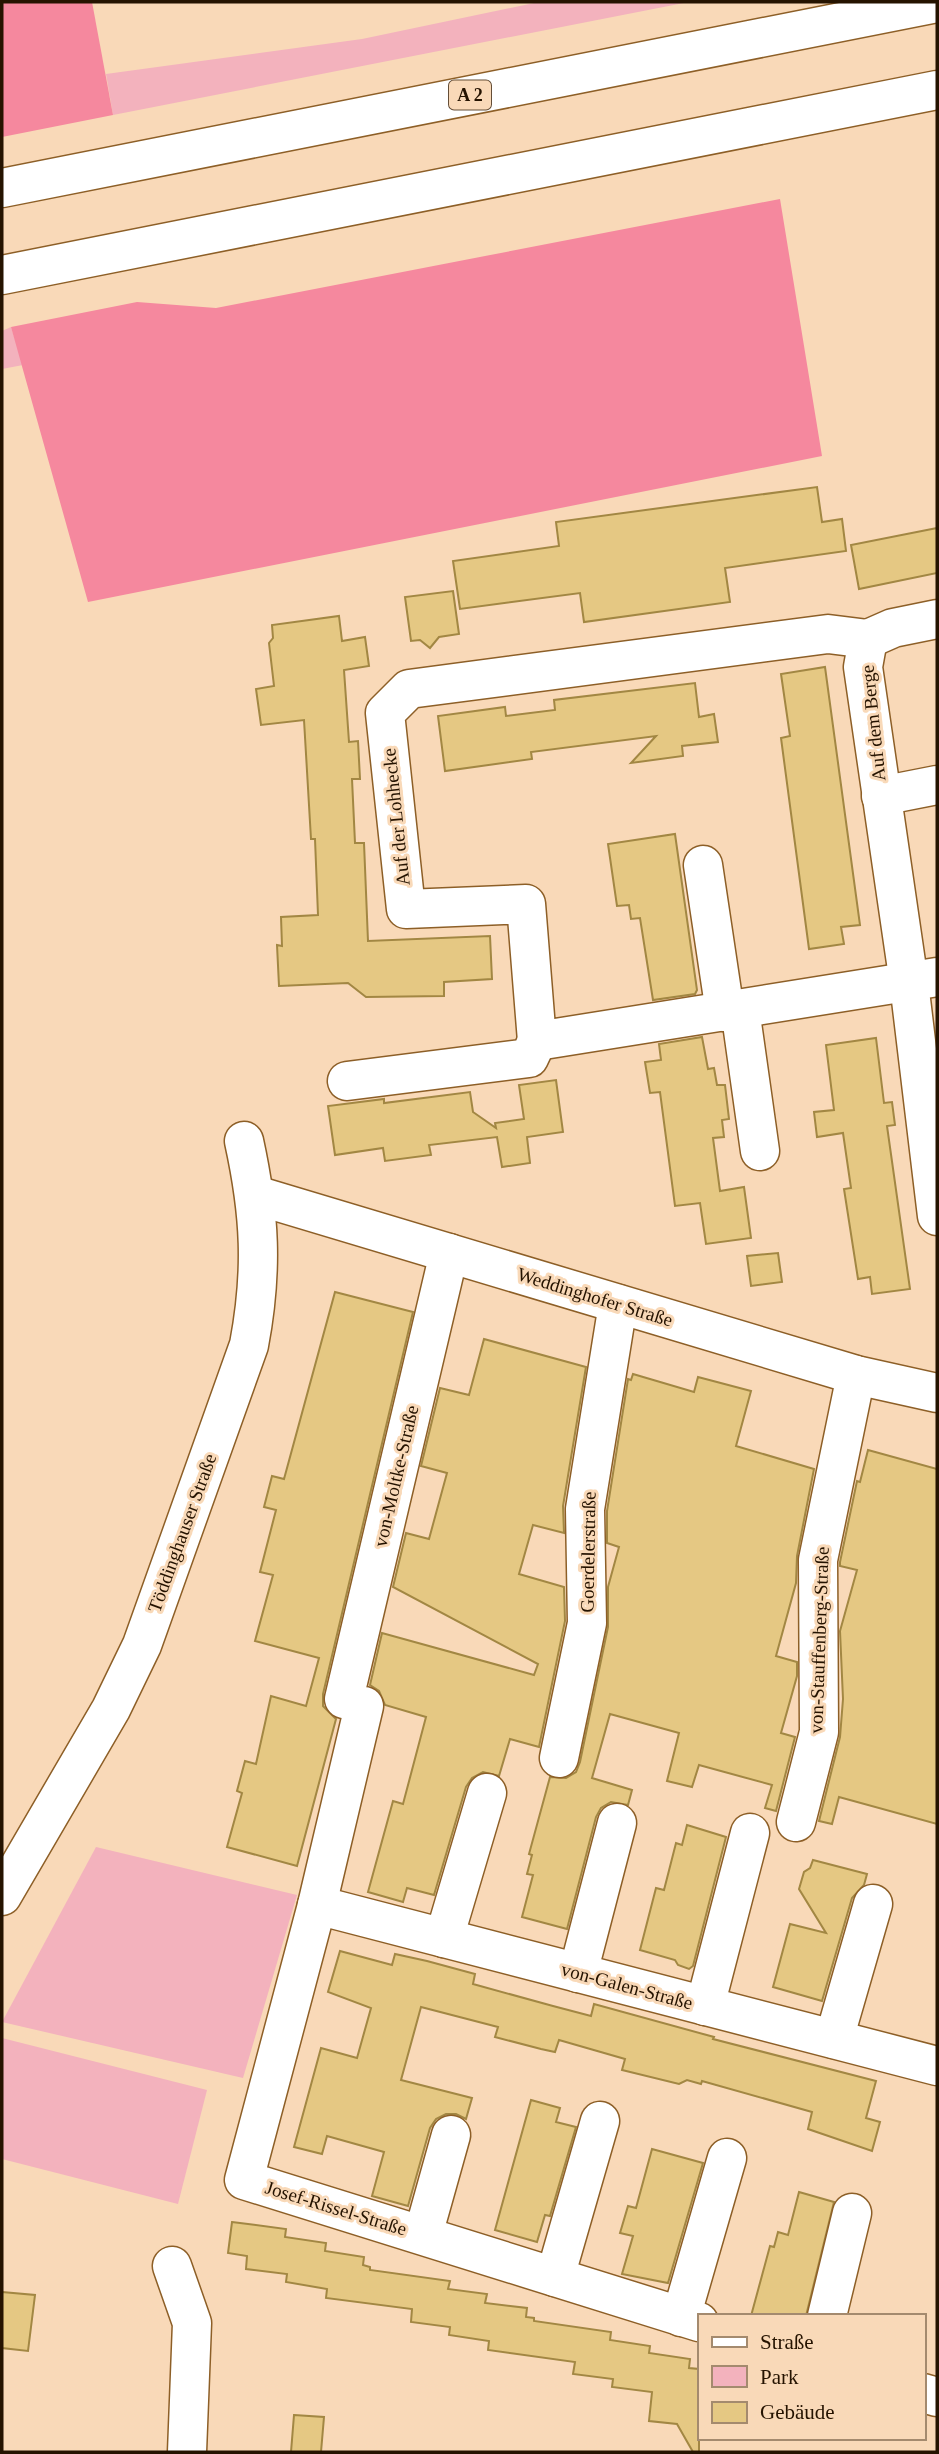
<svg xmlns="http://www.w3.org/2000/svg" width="939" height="2454" font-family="'Times New Roman',serif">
<rect width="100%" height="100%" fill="#f9d9b8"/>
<g fill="#f3b2bd">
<polygon points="539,2 689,2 113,115 106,74 362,39"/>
<polygon points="11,327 23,365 2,369 2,331"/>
<polygon points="96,1847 297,1895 243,2078 2,2022"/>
<polygon points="2,2038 207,2090 178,2204 2,2159"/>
</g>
<g fill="#f5889e">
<polygon points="2,2 92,2 113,115 2,137"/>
<polygon points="780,199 822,456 88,602 11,327 137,302 216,308"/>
</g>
<g fill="#e5c883" stroke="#a28743" stroke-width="2">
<polygon points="817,487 822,522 842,519 846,551 725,568 730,602 584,622 580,593 460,609 453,561 559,546 556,522"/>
<polygon points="937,528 937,573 859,589 851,545"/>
<polygon points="453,591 459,634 439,637 430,648 420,640 411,641 405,597"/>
<polygon points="339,616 342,641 365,637 369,666 344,670 349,742 358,741 360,779 352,779 355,843 364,843 368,941 490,936 492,979 444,982 444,996 366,997 348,983 279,986 277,945 282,946 281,917 318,915 315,839 311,839 304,720 261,725 256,689 274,686 269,643 273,638 272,625"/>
<polygon points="825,667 860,925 841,927 844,944 809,949 781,738 790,736 781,674"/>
<polygon points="695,683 699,717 714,714 718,742 682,746 683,756 631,763 656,736 531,752 532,759 445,771 438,716 505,707 506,716 555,710 554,700"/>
<polygon points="675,834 697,990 695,994 653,1000 640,918 631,919 629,905 617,906 608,844"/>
<polygon points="702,1037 708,1069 714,1068 717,1085 725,1085 729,1119 722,1120 724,1137 713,1138 720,1191 744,1187 751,1238 706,1244 700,1203 675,1206 660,1092 650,1093 645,1062 661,1060 659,1044"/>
<polygon points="876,1038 884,1103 892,1102 895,1125 887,1126 910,1289 872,1294 870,1277 858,1279 844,1189 851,1188 843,1133 817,1137 814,1112 834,1110 826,1045"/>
<polygon points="556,1080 563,1132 527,1137 530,1163 502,1167 497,1137 429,1145 431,1155 385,1161 383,1148 335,1155 328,1106 384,1099 384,1103 470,1092 473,1112 496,1128 495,1123 524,1119 519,1085"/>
<polygon points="778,1253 782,1282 751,1286 747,1256"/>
<polygon points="335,1292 413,1312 323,1694 323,1706 336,1719 297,1866 227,1847 242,1793 237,1791 245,1761 256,1764 271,1696 306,1706 319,1658 255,1641 273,1575 260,1572 276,1510 264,1507 272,1476 284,1479"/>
<polygon points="484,1339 586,1367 563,1506 564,1533 533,1525 519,1574 564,1587 565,1621 539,1747 510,1739 499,1776 483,1772 472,1778 466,1787 434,1895 407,1888 403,1902 368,1892 393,1801 403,1804 426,1717 385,1705 379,1691 370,1685 382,1633 534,1675 538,1664 393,1587 406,1533 429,1539 447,1473 421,1466 440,1388 469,1395"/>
<polygon points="633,1374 694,1392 698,1377 751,1391 736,1446 814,1469 797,1556 796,1583 776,1656 797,1662 797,1676 781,1733 795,1737 776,1811 765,1808 772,1785 699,1765 692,1787 667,1781 679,1733 610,1714 592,1778 632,1790 628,1805 611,1802 601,1808 596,1817 567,1929 522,1917 533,1875 527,1874 532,1855 529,1854 550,1777 566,1778 576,1772 580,1762 608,1627 608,1587 619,1547 607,1543 607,1511 628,1379 631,1380"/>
<polygon points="868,1450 937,1469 937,1824 839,1797 832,1824 819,1821 840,1737 843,1699 840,1631 857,1570 840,1566 840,1562 857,1481 860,1482"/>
<polygon points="687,1825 726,1837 693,1966 689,1969 678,1965 675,1960 640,1950 656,1888 664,1890 676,1843 682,1845"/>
<polygon points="813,1860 867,1874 864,1885 852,1898 822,2001 773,1987 790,1924 826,1933 799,1889 804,1872 810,1868"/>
<polygon points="340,1951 392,1965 395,1954 427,1961 475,1974 473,1984 553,2006 591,2016 594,2004 714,2037 713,2039 876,2081 866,2118 880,2122 872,2151 808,2129 812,2112 702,2081 701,2084 687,2080 679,2084 622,2070 625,2059 559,2040 555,2052 541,2049 495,2037 498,2027 421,2007 401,2080 472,2098 466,2119 456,2114 446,2114 436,2119 430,2128 408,2206 372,2196 384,2152 327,2136 322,2154 294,2147 321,2048 357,2058 371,2008 328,1992"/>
<polygon points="531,2100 560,2108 556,2122 576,2127 550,2216 545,2215 537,2242 495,2230"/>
<polygon points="652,2149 703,2163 668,2283 622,2274 633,2236 620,2233 628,2206 636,2208"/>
<polygon points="799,2192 834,2202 806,2316 751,2316 770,2246 774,2247 778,2232 788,2235"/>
<polygon points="232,2222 286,2229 285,2237 326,2243 325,2251 364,2257 363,2265 370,2267 370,2270 450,2281 448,2289 487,2294 485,2303 527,2308 526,2317 534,2318 534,2321 611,2332 610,2340 650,2346 649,2353 690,2359 689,2368 699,2369 699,2452 693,2452 677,2424 649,2421 652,2392 612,2387 613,2379 573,2374 575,2362 488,2350 489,2341 449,2335 450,2327 411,2322 412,2309 326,2298 327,2289 286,2282 287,2274 246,2269 247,2256 228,2253"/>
<polygon points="2,2292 35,2295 28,2351 2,2348"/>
<polygon points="294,2415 324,2417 321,2452 291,2452"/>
</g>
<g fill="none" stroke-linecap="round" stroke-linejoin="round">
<defs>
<g id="minor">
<polyline points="868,639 828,634 409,689 385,713 406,909 526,904 537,1041 937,977"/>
<polyline points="868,639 863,667 909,983 937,1216"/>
<polyline points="868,639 893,628 937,619"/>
<polyline points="881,796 937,785"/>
<polyline points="703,865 725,1012"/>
<polyline points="740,1009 760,1151"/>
<polyline points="347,1081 529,1058 537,1041"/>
<polyline points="255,1195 856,1375 937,1393"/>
<polyline points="344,1699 449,1253"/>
<polyline points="364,1706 317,1905 244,2180 699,2322"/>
<polyline points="559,1758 587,1623 585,1509 618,1304"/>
<polyline points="796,1822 819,1732 818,1560 856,1375"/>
<path d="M2,1896L111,1709L142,1645L249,1345C263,1271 260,1214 244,1141"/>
<polyline points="317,1905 937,2066"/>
<polyline points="444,1938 487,1793"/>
<polyline points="578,1973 617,1823"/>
<polyline points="705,2006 750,1833"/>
<polyline points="834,2039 873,1904"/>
<polyline points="423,2235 451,2135"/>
<polyline points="172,2266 192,2323 187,2452"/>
<polyline points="555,2277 600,2121"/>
<polyline points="827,2316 852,2213"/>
<polyline points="681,2317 727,2158"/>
<polyline points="923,2393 937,2397"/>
</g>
<g id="highway">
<polyline points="2,188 937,3"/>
<polyline points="2,275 937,90"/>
</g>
</defs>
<use href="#minor" stroke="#8d5f27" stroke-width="41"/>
<use href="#highway" stroke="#8d5f27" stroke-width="41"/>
<use href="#minor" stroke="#fff" stroke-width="38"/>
<use href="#highway" stroke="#fff" stroke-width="38"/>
</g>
<g text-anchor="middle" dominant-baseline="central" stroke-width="6" stroke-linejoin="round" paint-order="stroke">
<rect fill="#f9d9b8" stroke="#654e37" stroke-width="2" x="449" y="80.5" width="42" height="29" rx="5"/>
<g font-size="18" font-weight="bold" fill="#251300">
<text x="470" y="95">A 2</text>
</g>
<g font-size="19" fill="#251300" stroke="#f9d9b8">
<text transform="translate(873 723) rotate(-96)">Auf dem Berge</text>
<text transform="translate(396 817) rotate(-96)">Auf der Lohhecke</text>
<text transform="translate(595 1297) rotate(17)">Weddinghofer Straße</text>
<text transform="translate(396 1476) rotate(-77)">von-Moltke-Straße</text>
<text transform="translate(182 1533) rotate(-70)">Töddinghauser Straße</text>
<text transform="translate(588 1552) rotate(-89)">Goerdelerstraße</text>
<text transform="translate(819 1640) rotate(-88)">von-Stauffenberg-Straße</text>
<text transform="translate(627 1986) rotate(15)">von-Galen-Straße</text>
<text transform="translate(336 2208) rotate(17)">Josef-Rissel-Straße</text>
</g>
</g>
<rect width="939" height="2454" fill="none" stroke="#251300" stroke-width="7"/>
<rect x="698" y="2314" width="228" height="126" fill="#f9d9b8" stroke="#a48a6e" stroke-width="2"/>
<rect x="712" y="2337" width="35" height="10" fill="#ffffff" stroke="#a48a6e" stroke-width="2"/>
<text x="760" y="2349" font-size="21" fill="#251300">Straße</text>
<rect x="712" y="2366" width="35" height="21" fill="#f3b2bd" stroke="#a48a6e" stroke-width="2"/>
<text x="760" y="2384" font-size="21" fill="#251300">Park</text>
<rect x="712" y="2402" width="35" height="21" fill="#e5c883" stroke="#a48a6e" stroke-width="2"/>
<text x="760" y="2419" font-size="21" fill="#251300">Gebäude</text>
</svg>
